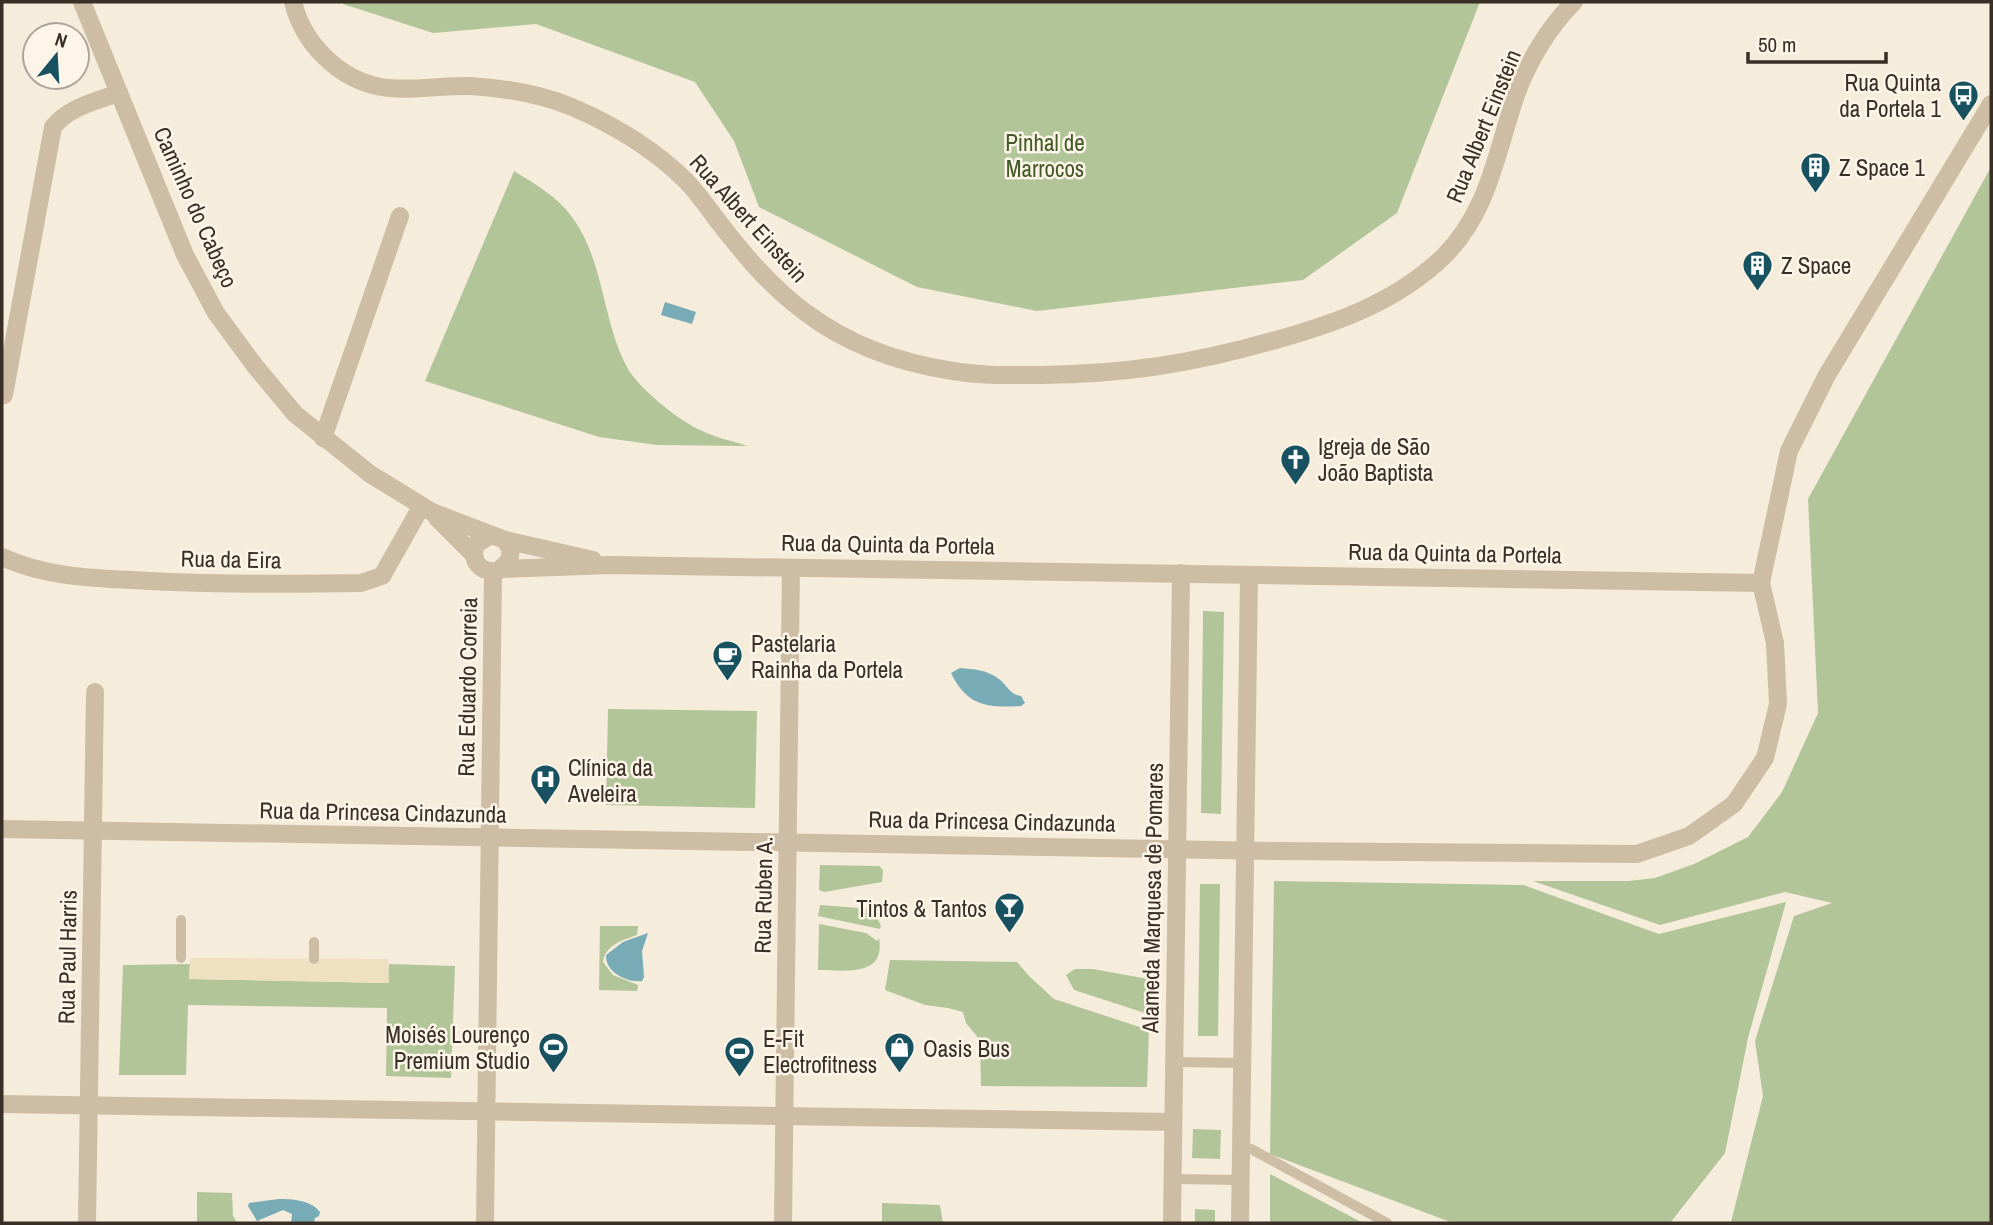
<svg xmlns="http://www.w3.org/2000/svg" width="1993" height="1225" font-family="'Archivo Narrow',sans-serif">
<rect width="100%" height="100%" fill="#f5ecdb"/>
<g fill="#b1c599">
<polygon points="342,2 1480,2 1397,213 1303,280 1037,311 917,287 759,207 734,141 695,82 536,24 433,33 343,4"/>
<polygon points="1991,167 1991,1223 1731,1222 1763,1096 1755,1041 1794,916 1832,903 1785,892 1660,925 1533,881 1628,881 1655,878 1694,864 1748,837 1782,792 1818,713 1808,499"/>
<path d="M514,171C535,184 558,197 572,217C604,260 602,320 627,367C637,387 677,419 698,429C713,437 732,441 748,446L657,445L599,437L425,381Z"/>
<polygon points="1203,611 1224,612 1221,814 1201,813"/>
<polygon points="608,709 757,711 755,808 606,805"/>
<polygon points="820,865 879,866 883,870 882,882 824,892 819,890"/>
<polygon points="1274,881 1523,885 1659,934 1786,902 1748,1038 1725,1153 1670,1223 1453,1223 1270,1154"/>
<polygon points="1200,884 1220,884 1218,1036 1198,1036"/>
<polygon points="820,905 873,909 881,926 880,929 818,916"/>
<path d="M819,924L866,933L877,941L879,938C886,978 844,970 818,970Z"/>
<path d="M600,926H638L637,935C623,940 605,945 603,962L613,975L638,985L637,991L599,990Z"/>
<polygon points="890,960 1017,962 1029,976 1054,999 1149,1030 1147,1087 981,1086 980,1040 966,1023 963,1012 948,1008 925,1005 885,990"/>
<polygon points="190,964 189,979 388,983 389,964 455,966 451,1078 386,1076 387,1008 188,1005 186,1075 119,1075 123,965"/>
<polygon points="1075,969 1093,969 1148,979 1148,1014 1074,990 1066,975"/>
<polygon points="1193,1129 1221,1130 1220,1159 1192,1158"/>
<polygon points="1270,1174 1363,1223 1270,1223"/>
<polygon points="197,1192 232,1193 233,1216 237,1223 197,1223"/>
<polygon points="882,1203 940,1205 943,1223 882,1223"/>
<polygon points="1195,1209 1215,1210 1215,1223 1195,1223"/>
</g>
<polygon fill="#eee0c0" points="190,958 388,959 389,983 189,979"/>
<g fill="#77abb5">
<polygon points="665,302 696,312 692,324 661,315"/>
<path d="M960,668C973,669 988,670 999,679C1007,685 1010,695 1021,696L1025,703L1021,706C987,708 967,706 951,673Z"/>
<path d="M648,933L642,951L644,977L642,981C627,983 605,972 606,955L623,942Z"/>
<path d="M279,1199C292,1199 311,1200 320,1212L319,1216L315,1218L314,1223H291L292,1214L283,1210L257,1221L248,1206L249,1203Z"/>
</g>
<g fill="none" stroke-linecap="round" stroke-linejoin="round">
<g stroke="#cebda5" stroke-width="10">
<polyline points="314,942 314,959"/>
<polyline points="181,958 181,920"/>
<polyline points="1174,1062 1243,1063"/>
<polyline points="1242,1148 1251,1149 1387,1223"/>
<polyline points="1173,1179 1241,1180"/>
</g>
<g stroke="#cebda5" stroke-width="18">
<path d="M293,2C303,43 338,79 381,87C409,92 441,85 470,86C504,88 540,94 572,107C614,125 654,149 686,181C699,194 710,211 721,225C746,257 772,288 805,312C847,344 900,363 953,371C982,376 1012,375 1041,375C1124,374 1192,364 1272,341C1334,324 1395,303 1443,257C1488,213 1496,154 1515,98C1527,63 1548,28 1574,2"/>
<path d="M4,395L53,127C69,107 96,101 119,93"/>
<polyline points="323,438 400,216"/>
<path d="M2,557C43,576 88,578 132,580C209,585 285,584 361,583L382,576L421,507"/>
<polyline points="2,829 1277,851 1637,854 1689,836 1734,804 1765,758 1778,704 1775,643 1761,583"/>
<polyline points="2,1104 1173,1122"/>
<polyline points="87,1223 95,692"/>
<polyline points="485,1223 493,572"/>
<polyline points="783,1223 791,568"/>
<polyline points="1172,1223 1181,573"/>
<polyline points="1240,1223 1249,575"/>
</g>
<g stroke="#cebda5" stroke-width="18">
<polyline points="82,2 185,255 216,313 255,366 295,414 370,474 432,512 505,540 593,560"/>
<polyline points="437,518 474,555"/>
<path d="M491,535L476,544C470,561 480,573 498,571L509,561L511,550L505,540"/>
<polyline points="503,569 612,565 1761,583 1789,451 1827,375 1991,104"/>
</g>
</g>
<defs>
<symbol id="bus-pin" viewBox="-11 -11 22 30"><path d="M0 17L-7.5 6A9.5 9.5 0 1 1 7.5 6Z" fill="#185260" stroke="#fcf5e8"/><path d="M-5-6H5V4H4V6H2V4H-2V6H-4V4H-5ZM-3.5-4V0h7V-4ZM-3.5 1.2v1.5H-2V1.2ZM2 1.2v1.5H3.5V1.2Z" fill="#fff"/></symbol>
<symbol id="building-pin" viewBox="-11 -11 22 30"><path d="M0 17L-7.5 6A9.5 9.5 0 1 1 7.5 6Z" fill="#185260" stroke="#fcf5e8"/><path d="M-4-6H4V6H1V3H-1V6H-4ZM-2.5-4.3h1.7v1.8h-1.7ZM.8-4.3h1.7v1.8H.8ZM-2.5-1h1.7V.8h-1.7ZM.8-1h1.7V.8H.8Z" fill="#fff"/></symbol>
<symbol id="church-pin" viewBox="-11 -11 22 30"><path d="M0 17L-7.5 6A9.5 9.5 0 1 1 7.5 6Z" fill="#185260" stroke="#fcf5e8"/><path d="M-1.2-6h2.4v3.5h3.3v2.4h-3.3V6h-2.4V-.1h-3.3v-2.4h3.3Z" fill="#fff"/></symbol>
<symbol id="cafe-pin" viewBox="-11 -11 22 30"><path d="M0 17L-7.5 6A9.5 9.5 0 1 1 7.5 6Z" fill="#185260" stroke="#fcf5e8"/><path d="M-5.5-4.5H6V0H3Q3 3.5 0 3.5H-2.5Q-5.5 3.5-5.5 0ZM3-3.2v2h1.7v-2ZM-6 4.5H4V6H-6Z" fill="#fff"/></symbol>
<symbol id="hospital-pin" viewBox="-11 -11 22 30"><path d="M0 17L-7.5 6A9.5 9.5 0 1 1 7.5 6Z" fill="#185260" stroke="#fcf5e8"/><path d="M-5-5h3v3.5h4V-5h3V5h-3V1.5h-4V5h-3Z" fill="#fff"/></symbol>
<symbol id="bar-pin" viewBox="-11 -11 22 30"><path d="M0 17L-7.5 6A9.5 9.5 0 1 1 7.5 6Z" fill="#185260" stroke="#fcf5e8"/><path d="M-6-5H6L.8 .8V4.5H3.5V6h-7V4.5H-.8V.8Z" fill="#fff"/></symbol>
<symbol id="stadium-pin" viewBox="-11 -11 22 30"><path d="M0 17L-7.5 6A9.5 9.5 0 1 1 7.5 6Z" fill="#185260" stroke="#fcf5e8"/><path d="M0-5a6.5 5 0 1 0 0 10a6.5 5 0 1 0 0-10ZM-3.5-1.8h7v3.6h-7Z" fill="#fff"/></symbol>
<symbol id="shop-pin" viewBox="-11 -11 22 30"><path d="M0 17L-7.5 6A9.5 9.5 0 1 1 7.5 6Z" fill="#185260" stroke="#fcf5e8"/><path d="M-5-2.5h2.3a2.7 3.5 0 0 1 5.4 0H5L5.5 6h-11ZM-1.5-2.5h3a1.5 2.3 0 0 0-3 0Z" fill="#fff"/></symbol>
</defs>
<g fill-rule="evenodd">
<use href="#bus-pin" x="1946" y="78" width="35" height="47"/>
<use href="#building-pin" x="1798" y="150" width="35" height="47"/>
<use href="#building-pin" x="1740" y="248" width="35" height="47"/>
<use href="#church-pin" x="1278" y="442" width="35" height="47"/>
<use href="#cafe-pin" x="710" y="638" width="35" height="47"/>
<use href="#hospital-pin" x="528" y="762" width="35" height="47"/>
<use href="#bar-pin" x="992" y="890" width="35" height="47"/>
<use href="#stadium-pin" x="536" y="1030" width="35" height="47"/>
<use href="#shop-pin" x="882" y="1030" width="35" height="47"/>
<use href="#stadium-pin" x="722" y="1034" width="35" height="47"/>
</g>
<g text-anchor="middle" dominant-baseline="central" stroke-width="5" stroke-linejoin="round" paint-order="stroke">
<g font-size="23" fill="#392f27" stroke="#fcf5e8" text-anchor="start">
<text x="1941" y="82" text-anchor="end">Rua Quinta<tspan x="1941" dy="26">da Portela 1</tspan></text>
<text x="1839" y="167">Z Space 1</text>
<text x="1781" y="265">Z Space</text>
<text x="1318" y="446">Igreja de São<tspan x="1318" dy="26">João Baptista</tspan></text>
<text x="751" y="643">Pastelaria<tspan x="751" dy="26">Rainha da Portela</tspan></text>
<text x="568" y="767">Clínica da<tspan x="568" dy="26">Aveleira</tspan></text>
<text x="987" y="908" text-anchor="end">Tintos &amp; Tantos</text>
<text x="530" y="1034" text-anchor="end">Moisés Lourenço<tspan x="530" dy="26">Premium Studio</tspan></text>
<text x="763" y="1038">E-Fit<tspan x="763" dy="26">Electrofitness</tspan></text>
<text x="923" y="1048">Oasis Bus</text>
</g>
<g font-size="23" fill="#392f27" stroke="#fcf5e8">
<text transform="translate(1483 126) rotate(-68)">Rua Albert Einstein</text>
<text transform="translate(196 207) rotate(66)">Caminho do Cabeço</text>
<text transform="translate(749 218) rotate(48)">Rua Albert Einstein</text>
<text transform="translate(888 544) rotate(1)">Rua da Quinta da Portela</text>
<text transform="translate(1455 553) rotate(1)">Rua da Quinta da Portela</text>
<text transform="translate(231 559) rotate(1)">Rua da Eira</text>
<text transform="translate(467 687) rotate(-89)">Rua Eduardo Correia</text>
<text transform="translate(383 812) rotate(1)">Rua da Princesa Cindazunda</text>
<text transform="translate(992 821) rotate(1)">Rua da Princesa Cindazunda</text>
<text transform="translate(763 895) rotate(-89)">Rua Ruben A.</text>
<text transform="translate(1152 898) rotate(-89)">Alameda Marquesa de Pomares</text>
<text transform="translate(67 957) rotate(-89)">Rua Paul Harris</text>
</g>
<g font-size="23" fill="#425a28" stroke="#fcf5e8">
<text x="1045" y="142">Pinhal de<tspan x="1045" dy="26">Marrocos</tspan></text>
</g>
</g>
<rect width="1993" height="1225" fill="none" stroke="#392f27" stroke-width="7"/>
<g transform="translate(56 56) rotate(18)"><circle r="33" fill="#fcf5e8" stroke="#aea69b" stroke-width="2"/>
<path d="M0-5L12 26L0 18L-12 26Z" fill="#185260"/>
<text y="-10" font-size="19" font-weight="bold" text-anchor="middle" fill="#392f27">N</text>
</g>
<path d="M1748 52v10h138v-10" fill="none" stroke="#392f27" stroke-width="3.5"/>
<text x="1758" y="52" font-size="21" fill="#392f27" stroke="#fcf5e8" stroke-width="5" paint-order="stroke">50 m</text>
</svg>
